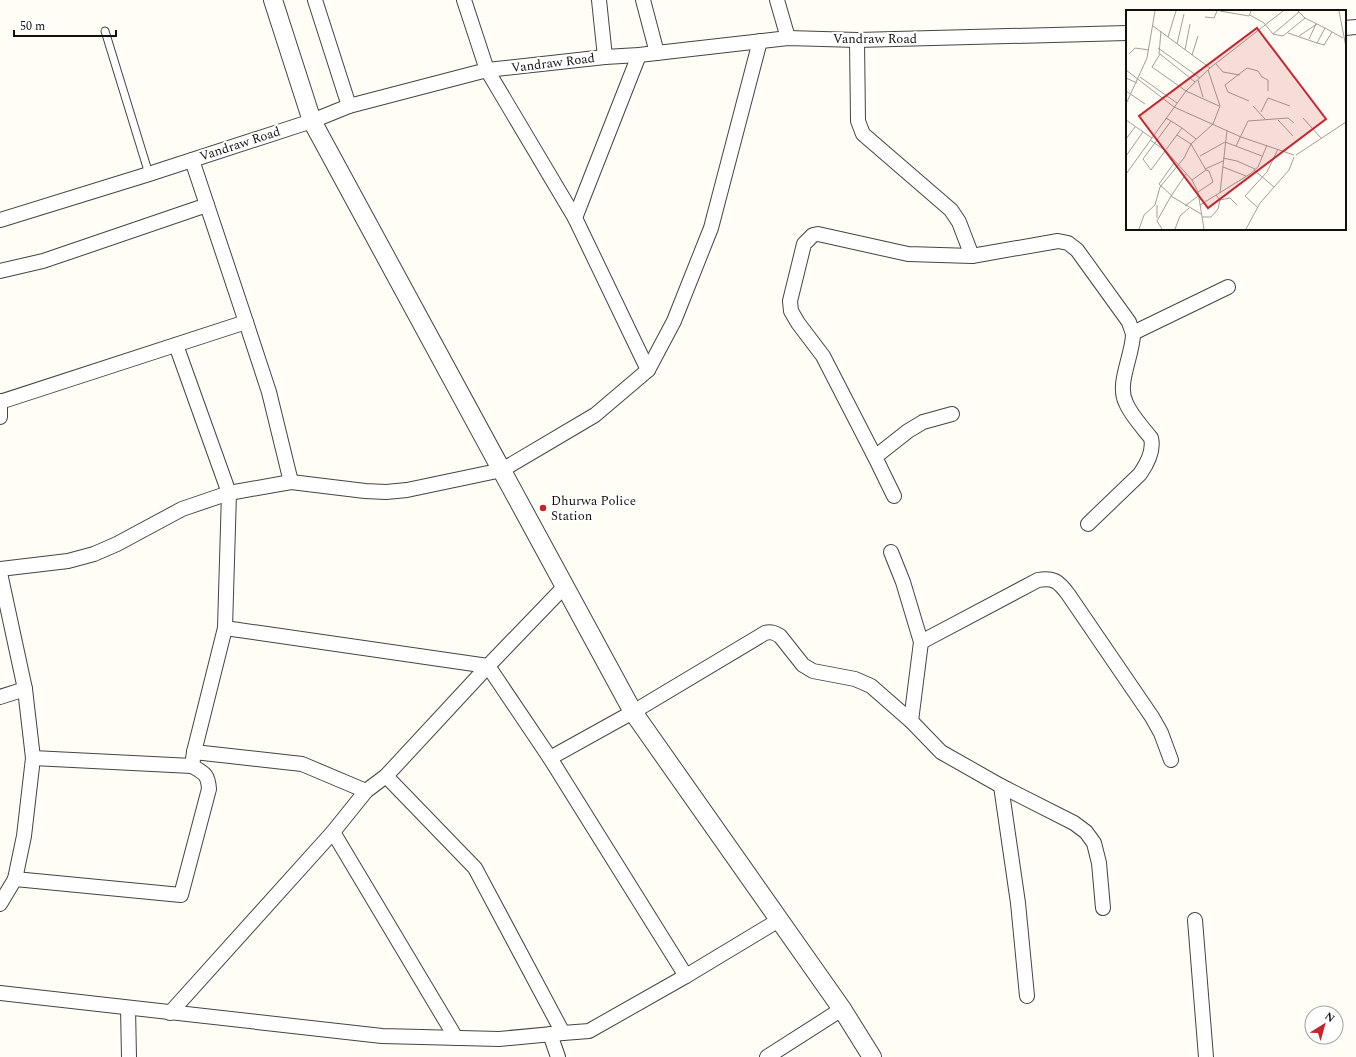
<svg xmlns="http://www.w3.org/2000/svg" width="1356" height="1057" font-family="Spectral,serif">
<rect width="100%" height="100%" fill="#fffdf5"/>
<g fill="none" stroke-linecap="round" stroke-linejoin="round">
<defs>
<polyline id="service" points="105,31 149,174"/>
<g id="minor">
<polyline points="315,0 349,106"/>
<polyline points="464,0 487,70 575,218 648,370"/>
<polyline points="599,0 605,57"/>
<polyline points="643,0 657,53"/>
<polyline points="777,0 788,38"/>
<polyline points="1345,28 1356,27"/>
<polyline points="857,40 858,121 863,134 951,210 959,222 972,256"/>
<polyline points="575,218 639,55"/>
<polyline points="0,220 149,174 312,121 349,106 487,70 605,57 639,55 788,38 857,40 1127,33"/>
<polyline points="0,271 43,261 207,205"/>
<polyline points="246,322 269,392 291,482"/>
<polyline points="1133,333 1228,287"/>
<polyline points="0,401 0,417"/>
<polyline points="0,402 246,322 192,160"/>
<polyline points="875,457 908,431 923,422 952,414"/>
<path d="M894,496L875,457L823,356L798,323L791,311L790,301L804,244L813,235L818,234L908,254L972,256L1058,241L1068,243L1077,250L1129,322C1130,326 1132,330 1133,334C1133,355 1116,384 1126,403C1131,415 1143,428 1151,438C1154,450 1147,464 1140,474L1088,524"/>
<polyline points="891,552 903,582 921,642 911,721"/>
<polyline points="0,569 68,561 94,554 117,544 182,509 229,493 291,482 365,491 386,492 407,490 502,470 595,415 648,370 674,321 711,228 760,41"/>
<polyline points="0,573 25,689 33,758 24,836 15,879 0,904"/>
<polyline points="225,628 488,666 550,758 686,976"/>
<path d="M921,642L1038,580C1054,577 1059,582 1068,594L1152,717L1161,733L1171,760"/>
<polyline points="0,697 25,689"/>
<polyline points="194,752 302,764 366,791"/>
<polyline points="33,758 192,766 194,752 225,628 229,493 176,345"/>
<path d="M550,758L633,712L765,633C771,631 775,633 780,636L803,665L813,671L855,679L871,686L911,721L941,752L1001,786L1074,823L1086,832L1094,843L1099,863L1103,908"/>
<polyline points="386,776 475,868 563,1033"/>
<polyline points="1001,786 1018,903 1027,996"/>
<polyline points="333,832 456,1038"/>
<path d="M15,879L181,895L209,789C208,774 204,773 192,766"/>
<polyline points="1195,920 1206,1057"/>
<polyline points="0,993 382,1036 499,1039 563,1033 589,1031 686,976 779,920"/>
<polyline points="128,1008 129,1057"/>
<polyline points="170,1013 333,832 366,791 386,776 488,666 565,586"/>
<polyline points="550,1034 558,1057"/>
<polyline points="767,1057 842,1009"/>
</g>
<polyline id="tertiary" points="273,0 312,121 633,712 842,1009 872,1057"/>
</defs>
<use href="#service" stroke="#444" stroke-width="9"/>
<use href="#minor" stroke="#444" stroke-width="16"/>
<use href="#tertiary" stroke="#444" stroke-width="20"/>
<use href="#service" stroke="#fff" stroke-width="7"/>
<use href="#minor" stroke="#fff" stroke-width="14"/>
<use href="#tertiary" stroke="#fff" stroke-width="18"/>
</g>
<circle fill="#c4262e" stroke="#fff" stroke-width="1.5" cx="543" cy="508" r="4"/>
<g text-anchor="middle" dominant-baseline="central" stroke-width="4" stroke-linejoin="round" paint-order="stroke">
<g font-size="13" fill="#111" stroke="#fff">
<text x="875" y="39">Vandraw Road</text>
<text transform="translate(553 63) rotate(-7)">Vandraw Road</text>
<text transform="translate(240 144) rotate(-18)">Vandraw Road</text>
</g>
<g font-size="13" fill="#111" stroke="#fff" text-anchor="start">
<text x="551" y="501">Dhurwa Police<tspan x="551" dy="15">Station</tspan></text>
</g>
</g>
<g transform="translate(1126 10)">
<rect width="220" height="220" fill="#fffdf5"/>
<path fill="none" stroke="#a09f9a" stroke-width="1" d="M94,1L123,6L125,1M213,1L220,37M124,5L138,13L147,24L157,26L179,8L172,1M79,7L88,8L91,1M27,16L84,58M199,18L217,28M162,23L191,33L199,18L179,8M147,24L173,2M173,26L191,14M42,27L50,1M183,29L190,14M191,33L198,35L206,22M51,34L58,4M32,38L74,68M59,40L64,14M3,44L9,38L23,40M33,44L35,21M66,45L72,26M90,54L97,62L114,65M0,60L48,97L115,127L168,145M14,67L51,93M0,68L11,73M72,70L77,87M69,72L34,44L26,57L60,81L93,96M0,81L19,94M123,91L102,82L99,75L121,58L132,61L136,67L142,70V81M0,94L21,48L29,1M127,96L139,109M135,102L142,88L164,96M40,108L45,111L56,118L25,160L17,149L45,111M177,108L195,128M0,110L26,128M152,110L167,126M56,118L70,129M51,125L65,134L80,160L66,170M0,129L9,117M24,130L40,141L66,170L72,182L78,219M110,136L122,111L162,108L168,113M170,145L220,112M0,146L17,122M74,146L99,132L136,146M97,148L111,151L129,159M97,157L120,166M79,159L97,151M128,160L148,177M0,164L60,81L84,58L157,1M60,164L45,186L75,204M72,182L87,172L83,161L80,160M94,183L101,120M45,185L33,174L48,153M94,190L104,188L111,195M31,195V208M74,195L124,164L132,157L141,135M59,196L72,186M131,197L119,186L141,162L152,139M76,207H85L92,199L94,190L90,185M13,219L18,205L29,195L34,177L58,148L65,134L87,114L94,96L82,60M36,219L31,211L45,186M49,219L54,206L63,198M120,219L134,193L163,160L168,147"/>
<path fill="#c4262e" fill-opacity="0.15" stroke="#c4262e" stroke-width="2" d="M131,18L200,109L82,198L13,106Z"/>
<rect width="220" height="220" fill="none" stroke="#111" stroke-width="2"/>
</g>
<g transform="translate(1324 1025) rotate(37)"><circle r="19" fill="#ffffff" stroke="#a0a0a0"/>
<path d="M0-3L7 15L0 10L-7 15Z" fill="#c4262e"/>
<text y="-6" font-size="11" font-weight="bold" text-anchor="middle" fill="#111111">N</text>
</g>
<path d="M14 30v6h102v-6" fill="none" stroke="#111111" stroke-width="2"/>
<text x="20" y="30" font-size="12" fill="#111111" stroke="#ffffff" stroke-width="3" paint-order="stroke">50 m</text>
</svg>
